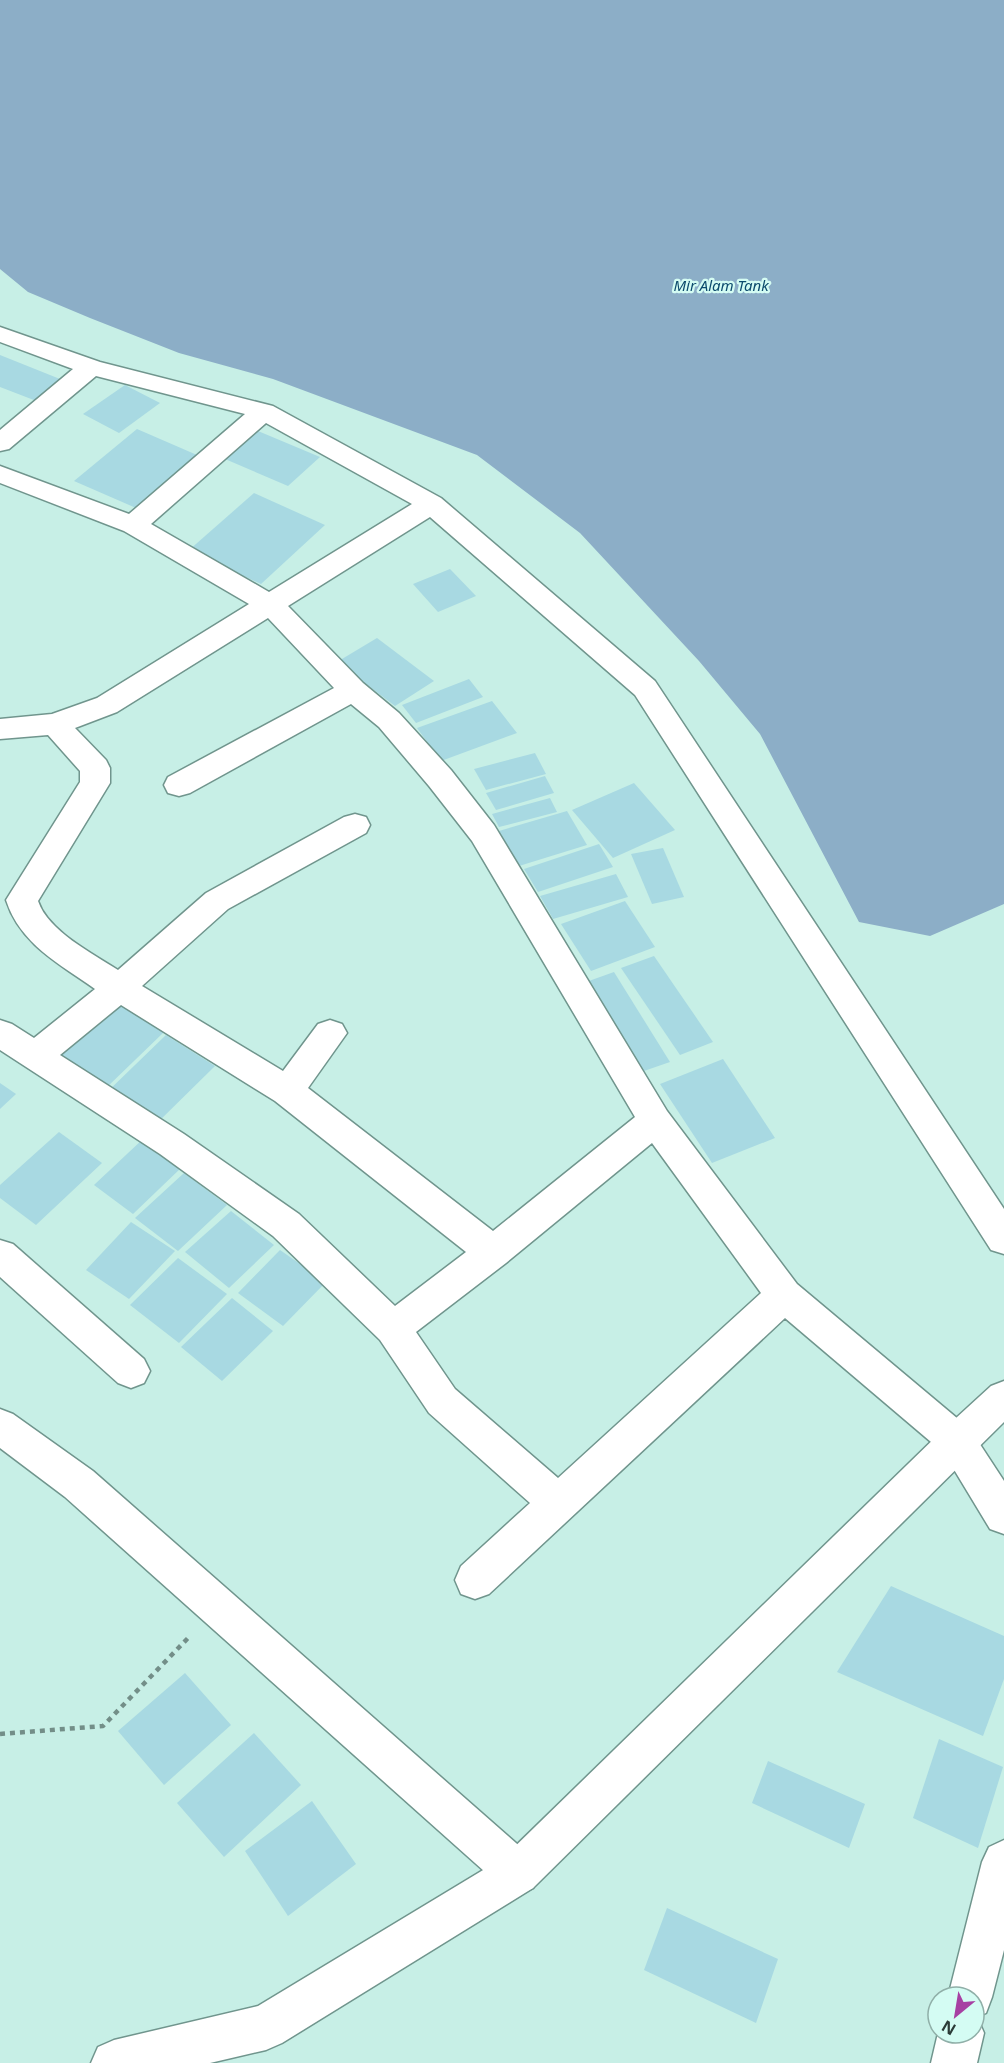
<svg xmlns="http://www.w3.org/2000/svg" width="1004" height="2063" font-family="'Noto Sans',sans-serif">
<rect width="100%" height="100%" fill="#c7efe6"/>
<polygon fill="#8caec7" points="0,0 1004,0 1004,904 930,936 859,922 760,734 699,661 580,533 477,455 273,379 179,353 90,318 28,292 0,269"/>
<g fill="#a8d9e2">
<polygon points="0,355 65,381 39,402 0,387"/>
<polygon points="125,385 160,403 119,433 83,414"/>
<polygon points="137,429 197,455 136,508 74,481"/>
<polygon points="258,431 320,457 288,486 225,459"/>
<polygon points="254,493 325,525 261,584 188,551"/>
<polygon points="450,569 476,596 438,612 413,584"/>
<polygon points="377,638 434,681 395,706 337,662"/>
<polygon points="469,679 483,697 416,723 402,705"/>
<polygon points="492,701 517,733 441,761 417,728"/>
<polygon points="535,753 546,774 486,790 474,769"/>
<polygon points="545,776 554,793 496,810 486,793"/>
<polygon points="634,783 675,830 613,858 572,810"/>
<polygon points="550,798 557,812 499,827 492,814"/>
<polygon points="567,811 587,845 519,866 499,831"/>
<polygon points="599,844 613,867 538,892 524,869"/>
<polygon points="663,848 684,897 652,904 631,854"/>
<polygon points="616,874 628,897 553,919 540,896"/>
<polygon points="625,901 655,947 591,971 561,924"/>
<polygon points="654,956 713,1042 680,1055 621,968"/>
<polygon points="614,972 670,1062 641,1072 586,982"/>
<polygon points="113,1000 164,1032 105,1089 54,1056"/>
<polygon points="166,1035 215,1066 153,1127 104,1095"/>
<polygon points="723,1059 775,1138 712,1163 660,1084"/>
<polygon points="0,1083 16,1094 0,1109"/>
<polygon points="59,1132 102,1163 36,1225 0,1198 0,1185"/>
<polygon points="143,1139 182,1167 133,1214 94,1185"/>
<polygon points="184,1173 227,1205 178,1251 135,1218"/>
<polygon points="231,1211 274,1245 229,1288 185,1252"/>
<polygon points="131,1222 175,1251 129,1299 86,1270"/>
<polygon points="280,1250 326,1282 283,1326 238,1293"/>
<polygon points="178,1258 227,1294 179,1343 130,1305"/>
<polygon points="232,1298 273,1331 222,1381 181,1347"/>
<polygon points="891,1586 1004,1636 1004,1679 983,1736 837,1672"/>
<polygon points="185,1673 231,1725 164,1785 118,1731"/>
<polygon points="254,1733 301,1785 224,1857 177,1803"/>
<polygon points="939,1739 1003,1767 978,1848 913,1818"/>
<polygon points="768,1761 865,1804 849,1848 752,1803"/>
<polygon points="312,1801 356,1864 288,1916 245,1851"/>
<polygon points="667,1908 778,1959 756,2023 644,1970"/>
</g>
<g fill="none" stroke-linecap="round" stroke-linejoin="round">
<defs>
<g id="street">
<path d="M0,327L100,362L273,406L441,498L655,681L1004,1209V1254L991,1250L635,695L430,517L288,606L363,683L399,713L451,770L494,825L667,1111L797,1284L970,1429L1004,1481V1534L990,1529L944,1453L785,1318L489,1594L475,1599L461,1594L455,1580L461,1566L530,1503L429,1413L380,1340L273,1236L160,1154L0,1050V1020L12,1024L34,1038L95,989C60,964 20,944 6,900L80,782V771L48,735L0,739V719L52,714L97,698L249,604L124,531L0,483V466L129,514L245,414L96,376L9,449L0,451V430L73,369L0,342ZM266,423L412,504L269,592L151,524ZM268,618L334,688L168,777L164,785L168,793L179,796L190,793L351,704L379,727L429,786L472,841L635,1117L493,1231L308,1088L347,1033L342,1024L330,1020L318,1024L283,1071L142,986L228,909L366,833L370,825L366,817L355,814L344,817L206,893L118,970C92,953 48,931 38,901L110,783V768L106,760L75,728L117,712ZM121,1005L275,1101L466,1252L395,1306L299,1214L184,1134L60,1055ZM652,1143L761,1293L558,1478L455,1389L416,1332L506,1263Z"/>
<polygon points="0,1240 13,1244 144,1359 150,1371 144,1383 131,1388 118,1383 0,1277"/>
<polygon points="0,1409 13,1414 93,1471 533,1858 540,1873 533,1888 518,1895 503,1888 65,1497 0,1448"/>
<polygon points="1004,1840 1004,1950 992,1997 986,2013 977,2017 984,2033 977,2063 931,2063 938,2033 974,2033 974,1997 948,1997 982,1862 989,1847"/>
</g>
<polygon id="secondary" points="1004,1381 1004,1422 533,1888 282,2043 266,2050 210,2063 91,2063 98,2047 114,2040 258,2006 503,1858 944,1429 991,1386"/>
</defs>
<use href="#street" stroke="#70958d" stroke-width="3"/>
<use href="#secondary" stroke="#70958d" stroke-width="3"/>
<polyline stroke="#738e88" stroke-width="4.5" stroke-dasharray="5 5" stroke-linecap="butt" points="0,1734 103,1726 189,1637"/>
<use href="#street" fill="#fff" fill-rule="evenodd"/>
<use href="#secondary" fill="#fff" fill-rule="evenodd"/>
</g>
<g text-anchor="middle" dominant-baseline="central" stroke-width="4.5" stroke-linejoin="round" paint-order="stroke">
<g font-size="15" font-style="italic" fill="#0d4b6d" stroke="#d4fcf3">
<text x="721" y="285">Mir Alam Tank</text>
</g>
</g>
<g transform="translate(956 2015) rotate(210)"><circle r="28" fill="#d4fcf3" stroke="#90afa8" stroke-width="1.5"/>
<path d="M0-4.5L10 22L0 15L-10 22Z" fill="#a740a3"/>
<text y="-9" font-size="16" font-weight="bold" text-anchor="middle" fill="#2b3b37">N</text>
</g>
</svg>
